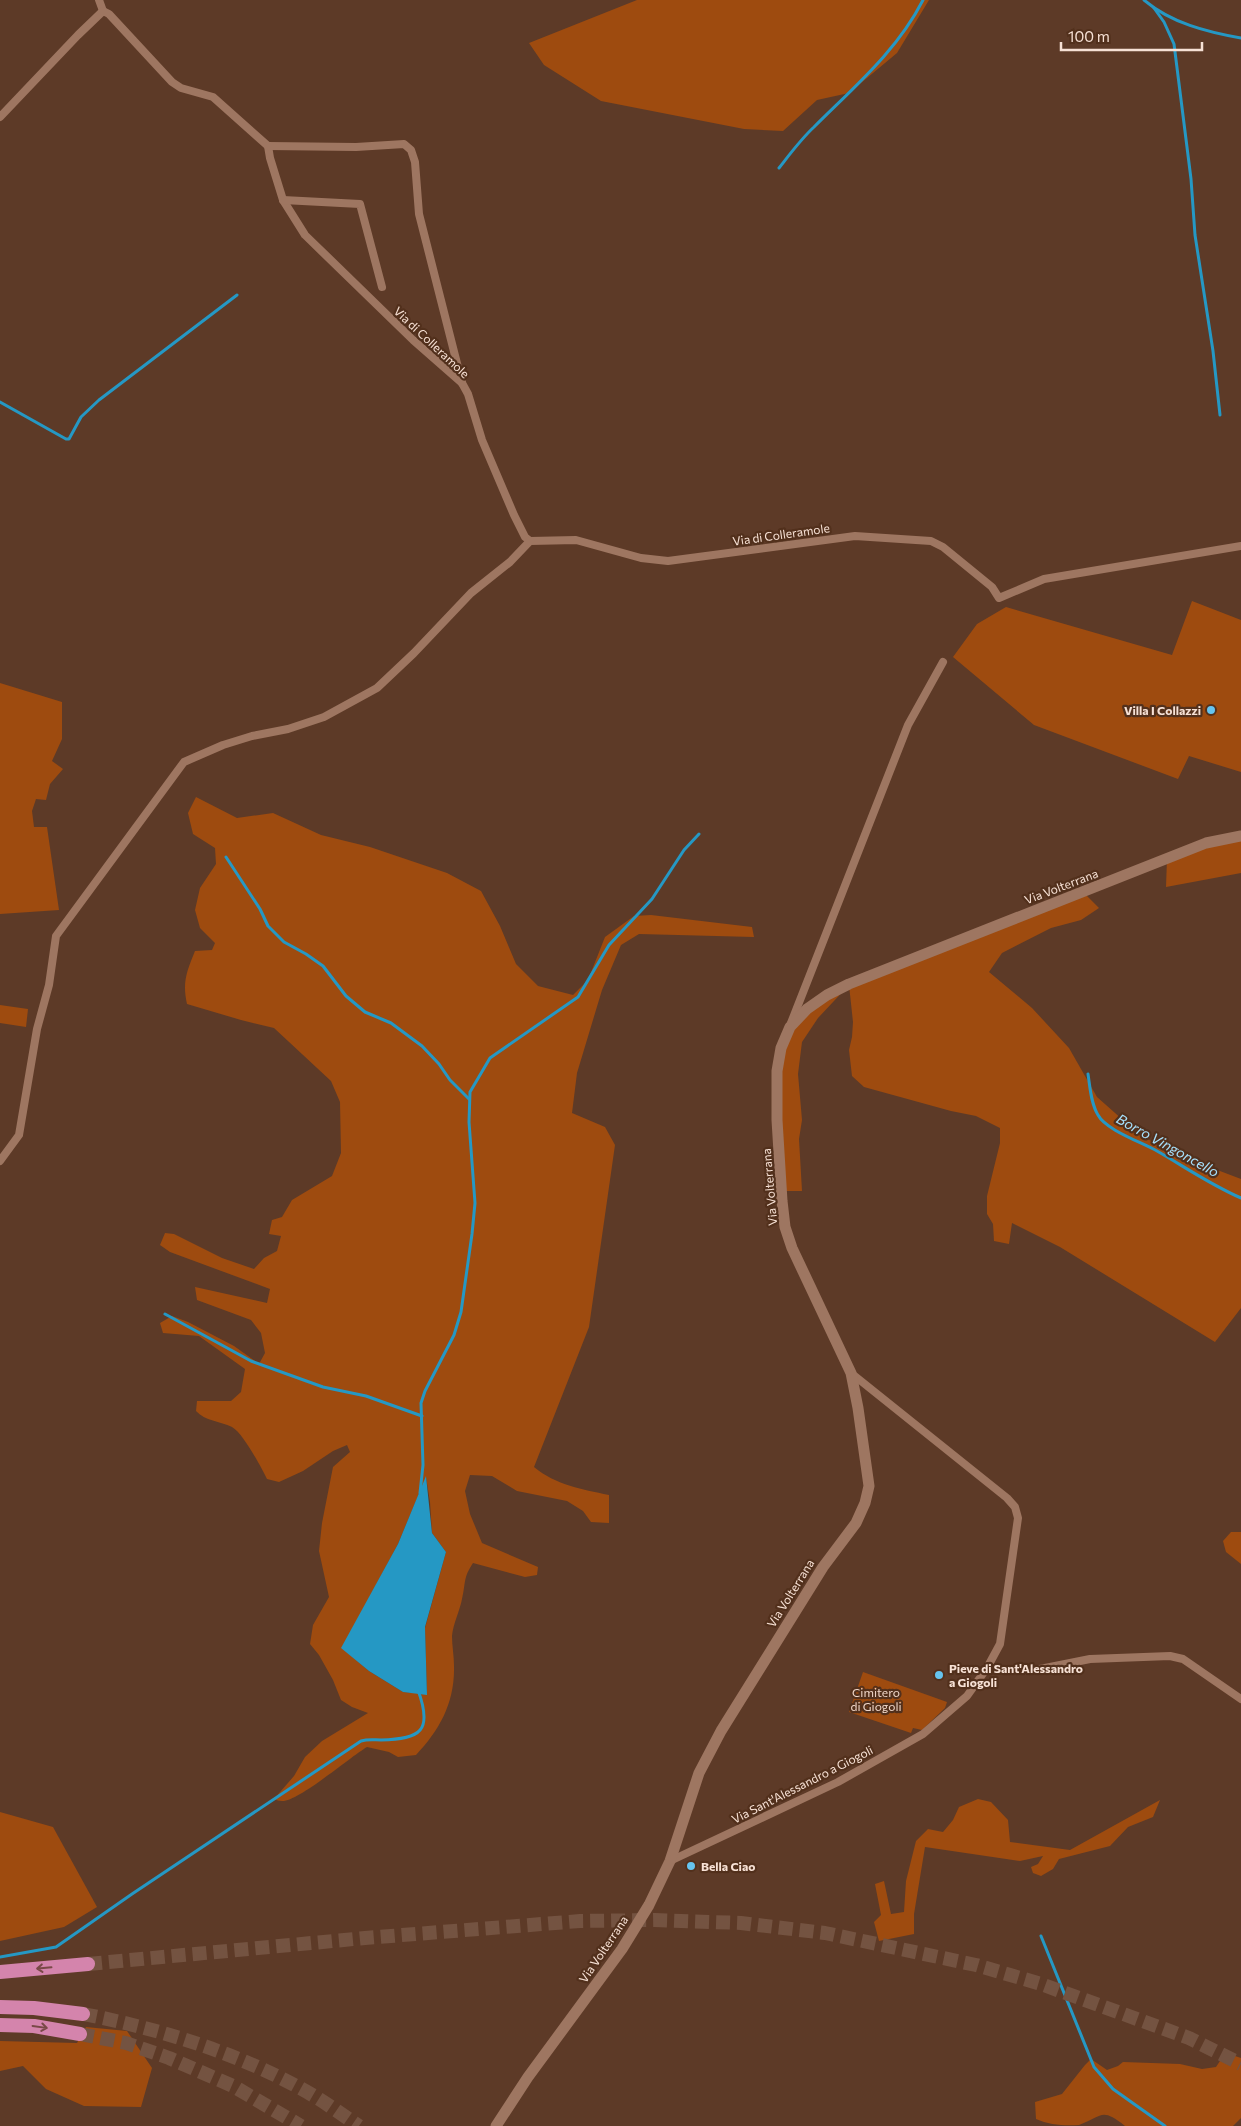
<svg xmlns="http://www.w3.org/2000/svg" width="1241" height="2126" font-family="Commissioner,sans-serif">
<rect width="100%" height="100%" fill="#5d3a27"/>
<g fill="#9e4b0f" fill-rule="evenodd">
<polygon points="637,0 929,0 897,53 849,93 817,100 783,131 744,129 601,101 544,65 529,43"/>
<polygon points="1192,601 1241,620 1241,772 1189,756 1178,779 1034,725 953,657 977,624 1006,607 1172,655"/>
<polygon points="0,683 62,702 62,739 52,761 63,769 50,784 46,800 36,799 32,811 34,827 47,827 59,910 0,914"/>
<path d="M196,797L237,818L273,813L321,835L370,847L447,873L481,891L500,926L516,964L538,986L573,995L588,980L605,937L634,916L651,915L752,927L754,937L639,934L621,945L602,990L577,1073L572,1113L605,1127L615,1145L589,1327L534,1467C556,1485 581,1489 609,1495V1523L591,1522L583,1511L567,1501L517,1491L492,1476L470,1475L465,1491L470,1514L482,1543L538,1567L537,1575L525,1577L473,1563C463,1578 466,1582 462,1599C460,1610 453,1624 452,1636C452,1646 454,1656 454,1666C455,1702 440,1730 416,1755L398,1757L389,1752L367,1747C350,1757 298,1802 282,1801C279,1801 277,1800 274,1799L294,1776L305,1757L322,1741L368,1713L352,1707L341,1700L333,1680L319,1655L310,1644L313,1625L329,1597L319,1551L322,1523L333,1467L350,1452L347,1445L333,1451L303,1471L279,1482L267,1479C261,1467 243,1433 232,1427C220,1421 205,1421 196,1411L197,1401H231L241,1392L245,1369L199,1336L163,1333L160,1323L172,1316L188,1322L234,1346L259,1364L265,1353L261,1333L251,1320L197,1300L195,1287L267,1303L270,1289L170,1252L160,1245L165,1233L174,1234L222,1258L254,1269L264,1258L277,1251L281,1236L269,1234L272,1220L282,1217L292,1200L332,1176L341,1153L340,1102L331,1081L274,1028L241,1020L187,1004C182,982 187,971 195,951L212,950L215,943L200,928L195,910L200,888L216,864L215,848L193,834L188,813ZM426,1477L430,1502L432,1533L446,1552L425,1628L427,1694L403,1692L369,1671L342,1648L398,1544Z"/>
<polygon points="1241,836 1241,873 1166,887 1167,859"/>
<path d="M1083,892L1099,908L1081,920L1051,928L1002,953L989,972L1032,1008L1069,1048L1097,1097L1141,1136L1191,1160L1241,1179V1308L1215,1342L1060,1247L1012,1223L1009,1244L994,1241L993,1224L987,1214V1196L1000,1143V1128L976,1116L951,1111L864,1087L852,1076L849,1050L852,1037L853,1022L849,985L818,1018L802,1042L798,1074L802,1120L799,1139L802,1191H781C778,1150 767,1061 790,1027C804,1006 828,995 849,984Z"/>
<polygon points="0,1005 28,1009 26,1027 0,1023"/>
<polygon points="1231,1532 1241,1532 1241,1564 1226,1552 1223,1541"/>
<polygon points="863,1672 947,1702 945,1708 922,1730 913,1728 911,1733 849,1712"/>
<polygon points="978,1799 991,1802 1008,1820 1010,1842 1070,1850 1160,1800 1153,1817 1128,1827 1110,1846 1059,1859 1053,1869 1041,1876 1033,1873 1031,1867 1038,1864 1043,1856 1020,1861 925,1847 914,1914 914,1934 879,1941 874,1922 881,1915 875,1884 884,1881 891,1914 904,1912 906,1881 916,1841 928,1829 943,1832 953,1820 959,1807"/>
<polygon points="0,1812 53,1827 97,1907 64,1927 0,1941"/>
<polygon points="86,2027 127,2031 152,2068 141,2107 84,2106 46,2089 23,2066 0,2071 0,2041 77,2043"/>
<path d="M1235,2056L1241,2058V2118L1233,2126H1125C1101,2107 1103,2116 1079,2125C1065,2126 1049,2125 1036,2119L1035,2102L1062,2094L1085,2065L1091,2059L1107,2070L1118,2066L1123,2062L1180,2064L1202,2069L1216,2067L1220,2061Z"/>
</g>
<polygon fill="#2598c4" points="426,1476 432,1533 446,1552 425,1627 427,1695 403,1692 369,1671 341,1648 398,1544"/>
<g fill="none" stroke-linecap="round" stroke-linejoin="round">
<g stroke="#2598c4" stroke-width="3">
<path d="M1144,0C1171,23 1207,32 1241,38"/>
<polyline points="1154,8 1164,22 1174,44 1191,179 1195,235 1213,351 1220,415"/>
<path d="M779,168C790,154 801,139 814,127C854,87 897,51 923,0"/>
<polyline points="0,402 66,439 69,439 81,417 99,400 237,295"/>
<polyline points="226,857 260,909 268,926 284,942 306,954 323,966 346,996 365,1012 391,1023 422,1046 439,1064 450,1080 469,1099"/>
<path d="M1088,1074C1090,1087 1091,1104 1098,1115C1106,1130 1141,1142 1157,1151C1185,1167 1211,1185 1241,1198"/>
<polyline points="165,1314 251,1361 323,1387 366,1396 422,1416"/>
<polyline points="420,1493 423,1465 421,1403 425,1391 454,1335 461,1312 472,1234 475,1203 469,1122 470,1092 490,1058 578,997 609,945 652,899 684,850 699,834"/>
<polyline points="1041,1936 1094,2067 1113,2089 1165,2126"/>
<path d="M0,1957L56,1947L132,1894L361,1741C368,1739 374,1740 381,1740C421,1739 433,1731 418,1690"/>
</g>
<g stroke="#745341" stroke-width="14" stroke-dasharray="14 7" stroke-linecap="butt">
<polyline points="88,1964 365,1938 580,1921 655,1920 741,1923 825,1933 976,1965 1041,1984 1189,2038 1241,2064"/>
<path d="M83,2014C161,2029 245,2055 314,2096C329,2105 344,2116 359,2126"/>
<polyline points="80,2034 126,2043 169,2058 233,2086 301,2126"/>
</g>
<g stroke="#9e7661" stroke-width="8">
<polyline points="99,0 103,11"/>
<polyline points="0,117 78,35 103,11 109,14 172,82 181,88 213,97 268,146 270,158 283,200 305,235 413,340 462,383 468,394 482,440 514,515 525,537 530,541 576,540 641,558 668,561 855,536 931,541 943,547 992,587 999,598 1044,579 1241,546"/>
<polyline points="268,146 356,147 404,144 411,150 415,162 419,214 462,383"/>
<polyline points="283,200 360,204 382,287"/>
<polyline points="791,1023 908,725 943,662"/>
<polyline points="0,1161 19,1135 37,1029 49,985 56,936 184,762 223,745 252,736 288,729 324,717 377,688 414,653 471,593 510,562 530,541"/>
<polyline points="987,1668 1013,1671 1040,1669 1090,1659 1170,1656 1183,1659 1241,1699"/>
<polyline points="670,1861 838,1782 923,1734 967,1696 987,1668 1000,1644 1018,1518 1015,1507 1007,1498 851,1373"/>
</g>
<polyline stroke="#9e7661" stroke-width="11" points="496,2126 528,2077 622,1949 649,1905 670,1861 699,1773 721,1731 823,1567 856,1523 865,1503 869,1486 858,1408 851,1373 792,1248 785,1227 782,1201 777,1120 777,1071 781,1048 790,1027 807,1009 827,995 849,984 1206,843 1241,836"/>
<g stroke="#d484ac" stroke-width="14">
<polyline points="0,1972 88,1964"/>
<polyline points="0,2007 34,2008 83,2014"/>
<polyline points="0,2025 34,2026 80,2034"/>
</g>
</g>
<defs><path id="oneway-shaft" d="M-6 0H5M1.5-3L5.5 0L1.5 3" fill="none" stroke-width="1.6" stroke-linecap="round" stroke-linejoin="round" transform="scale(1.25)"/></defs>
<g stroke="#794947">
<use href="#oneway-shaft" transform="translate(44 1968) rotate(175)"/>
<use href="#oneway-shaft" transform="translate(40 2027) rotate(8)"/>
</g>
<g fill="#66c4ef" stroke="#52301c" stroke-width="2">
<circle cx="1211" cy="710" r="5"/>
<circle cx="939" cy="1675" r="5"/>
<circle cx="691" cy="1866" r="5"/>
</g>
<g text-anchor="middle" dominant-baseline="central" stroke-width="4.5" stroke-linejoin="round" paint-order="stroke">
<g font-size="12" fill="#f7e1d5" stroke="#52301c">
<text transform="translate(432 342) rotate(43)">Via di Colleramole</text>
<text transform="translate(781 534) rotate(-8)">Via di Colleramole</text>
<text transform="translate(1061 886) rotate(-21)">Via Volterrana</text>
<text transform="translate(769 1187) rotate(-95)">Via Volterrana</text>
<text transform="translate(790 1593) rotate(-58)">Via Volterrana</text>
<text transform="translate(802 1784) rotate(-27)">Via Sant'Alessandro a Giogoli</text>
<text transform="translate(603 1949) rotate(-56)">Via Volterrana</text>
</g>
<g font-size="12" font-weight="bold" fill="#f7e1d5" stroke="#52301c" text-anchor="start">
<text x="1201" y="710" text-anchor="end">Villa I Collazzi</text>
<text x="949" y="1668">Pieve di Sant'Alessandro<tspan x="949" dy="14">a Giogoli</tspan></text>
<text x="701" y="1866">Bella Ciao</text>
</g>
<g font-size="12" fill="#f1d7c9" stroke="#52301c">
<text x="876" y="1692">Cimitero<tspan x="876" dy="14">di Giogoli</tspan></text>
</g>
<g font-size="14" font-style="italic" fill="#a7e1fd" stroke="#52301c">
<text transform="translate(1168 1145) rotate(29)">Borro Vingoncello</text>
</g>
</g>
<path d="M1061 42v8h141v-8" fill="none" stroke="#f7e1d5" stroke-width="2.5"/>
<text x="1068" y="42" font-size="15" fill="#f7e1d5" stroke="#52301c" stroke-width="4" paint-order="stroke">100 m</text>
</svg>
